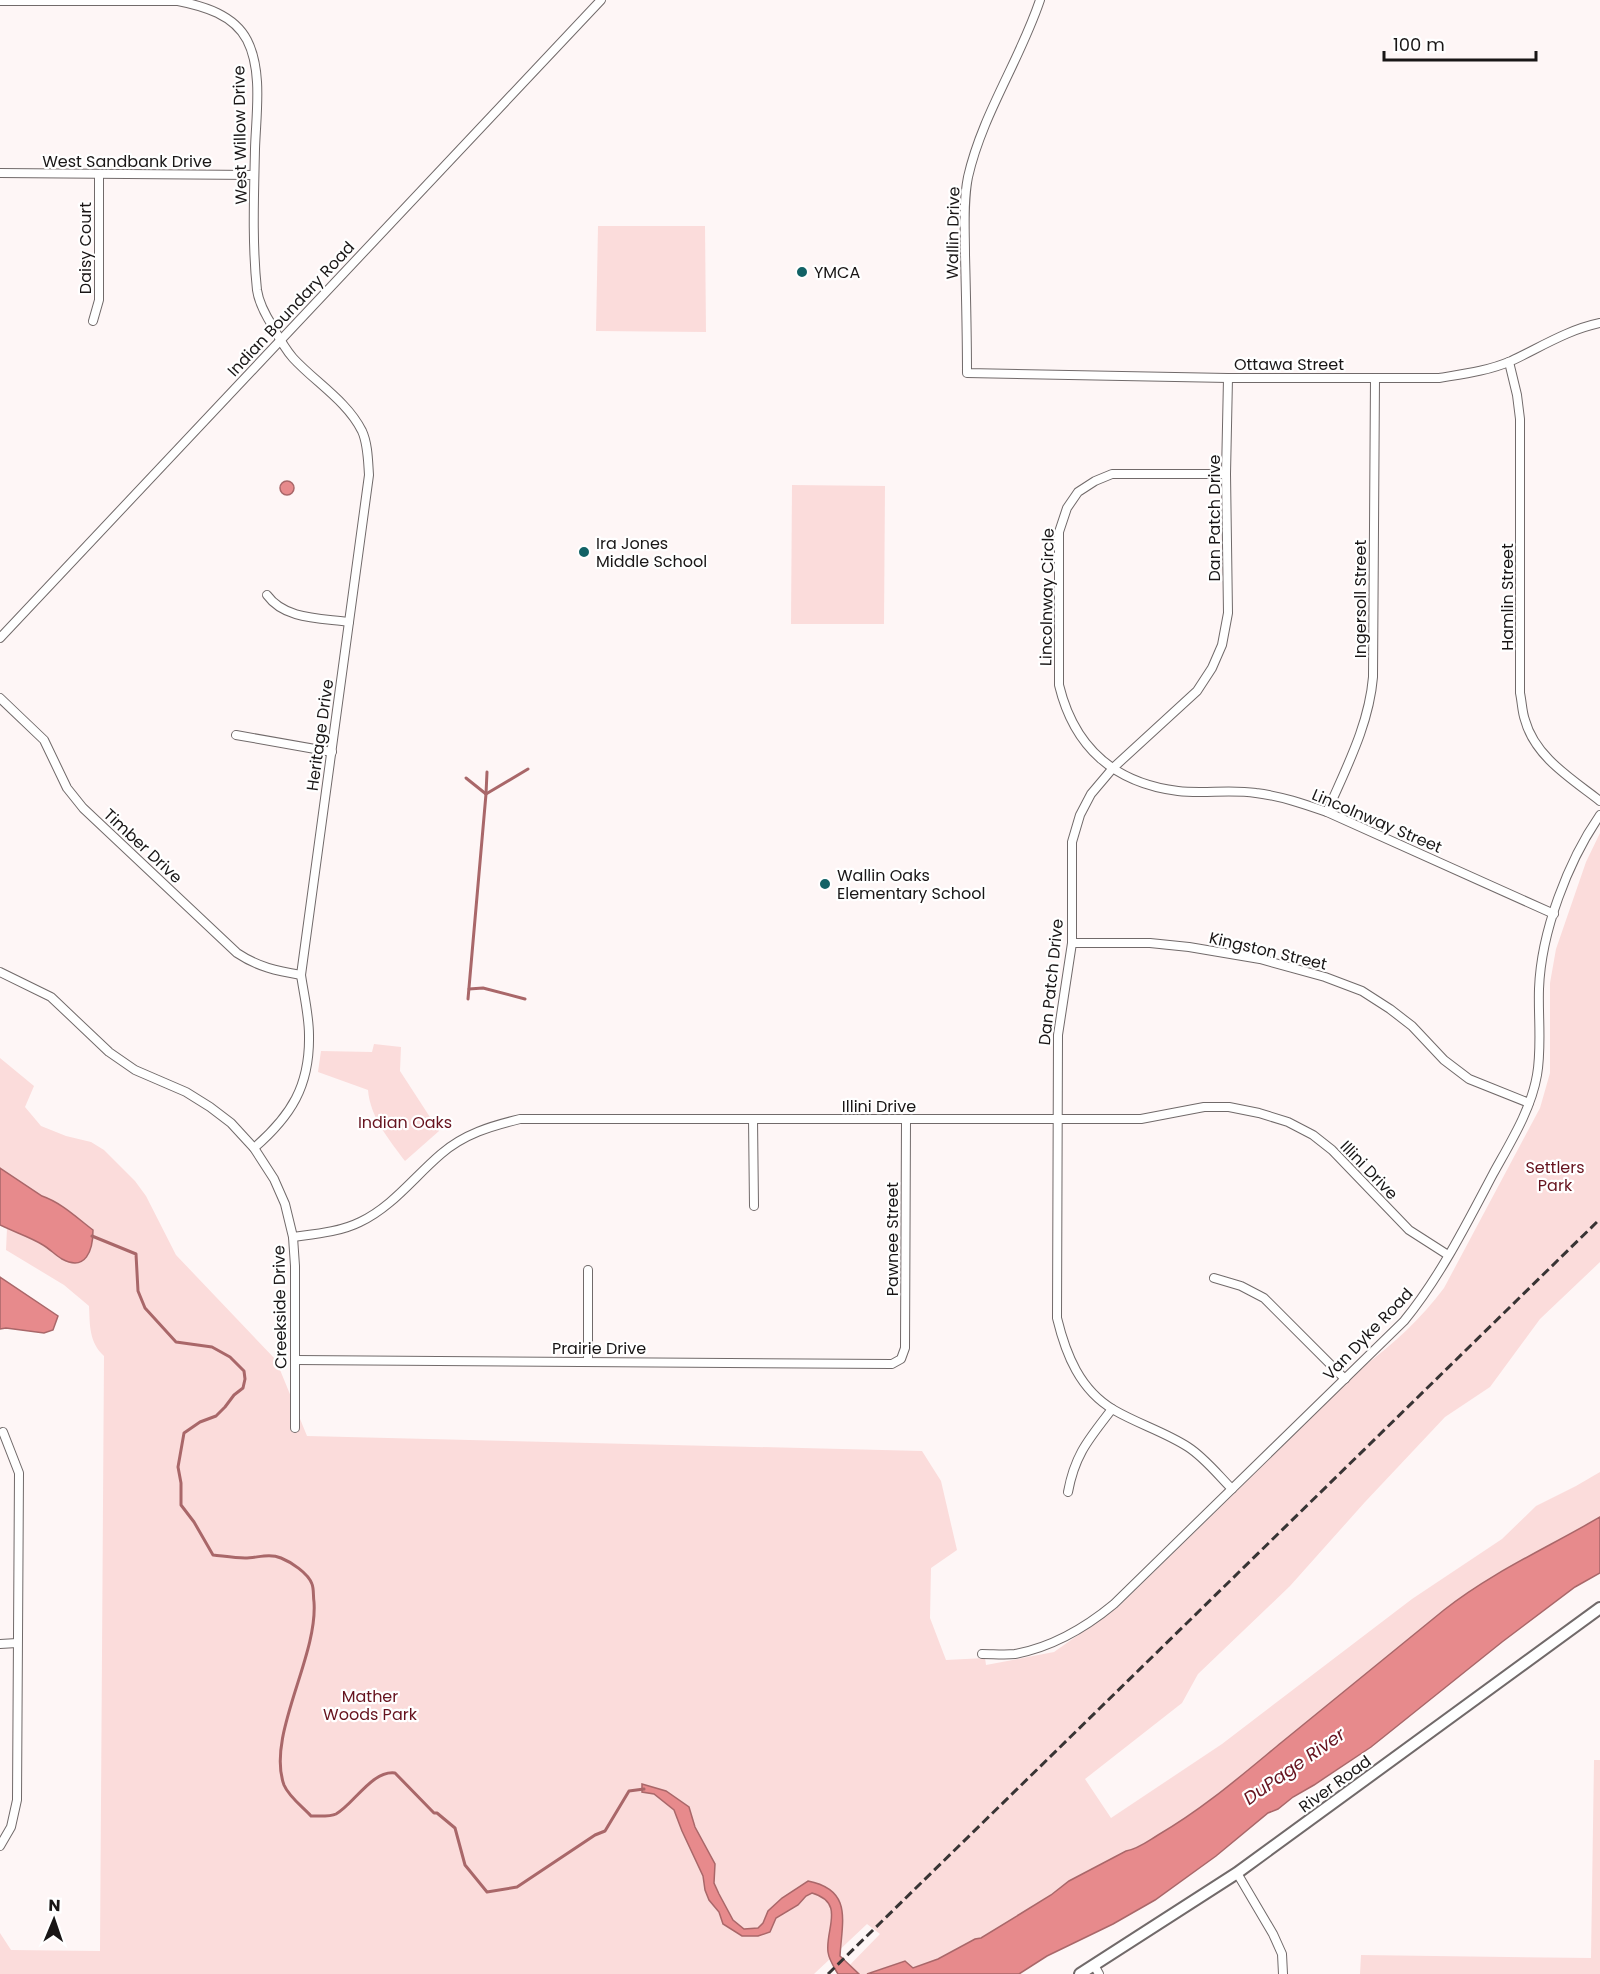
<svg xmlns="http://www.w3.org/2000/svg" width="1600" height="1974" font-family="Poppins,sans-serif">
<rect width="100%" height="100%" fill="#fef6f6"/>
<g fill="#fbdcdb">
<polygon points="598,226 705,226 706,332 596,331"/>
<polygon points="792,485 885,486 884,624 791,624"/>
<path d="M1600,833V1262L1540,1319L1490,1387L1445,1417L1365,1502L1290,1586L1198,1674L1182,1703L1085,1779L1111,1818L1222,1744L1412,1599L1502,1539L1536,1506L1576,1486L1600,1472V1517C1549,1547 1492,1572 1444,1610C1390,1654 1336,1698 1282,1742C1242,1775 1203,1809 1158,1835C1148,1841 1138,1849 1126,1851L1069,1881L1051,1895L981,1939L975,1940L938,1959L913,1968L904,1961L867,1974H841L880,1934L867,1924L814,1974H0V1933L11,1950L100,1951L104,1356C89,1342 90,1326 89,1306L64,1285L6,1250L7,1228L42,1244L61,1258L87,1257L92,1244L93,1230C77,1218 62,1203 42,1196L0,1168V1058L34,1086L25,1107L41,1126L66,1136L91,1142L104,1150L135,1181L146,1196L176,1255L276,1360L307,1436L922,1451L941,1481L957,1550L931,1568L930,1618L946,1660L985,1658L986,1665L1054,1652L1118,1607L1363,1367C1394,1343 1421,1319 1444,1288L1540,1108L1550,1073V983L1556,949L1586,862Z"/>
<path d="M374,1044L401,1047L400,1071L439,1131L405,1161C390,1141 370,1117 368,1090L318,1072L321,1051L372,1052Z"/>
<polygon points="1594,1760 1600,1760 1600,1974 1360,1974 1361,1955 1591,1958"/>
</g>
<g fill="#e78a8c" stroke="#a96769" stroke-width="1.5">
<circle cx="287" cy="488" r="7"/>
<path d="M0,1168L42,1196C62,1203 77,1218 93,1230C93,1250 86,1272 62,1259C55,1255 50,1249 43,1245C30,1237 14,1232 0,1225Z"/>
<polygon points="0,1277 58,1316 53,1330 44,1333 6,1328 0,1329"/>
<path d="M1600,1517V1573L1575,1587L1502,1642L1371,1747L1314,1785L1293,1797L1278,1809L1268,1813L1216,1856L1155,1900L1113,1924L1047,1956L1019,1974H867L905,1961L913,1968L938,1959L975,1939L981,1938L1051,1895L1069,1881L1126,1851C1138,1849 1148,1841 1158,1835C1203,1809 1242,1775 1282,1742C1336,1698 1390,1654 1444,1610C1492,1572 1549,1547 1600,1517Z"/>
<path d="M642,1784L666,1791L689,1807L695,1827L715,1864L714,1883L719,1894L733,1920L744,1929L758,1928L763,1923L768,1911L782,1898L808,1881C853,1890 842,1921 840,1956L859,1974H838C834,1967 829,1960 828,1952C825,1929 846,1903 812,1893L806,1896L798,1905L776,1918L770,1932L758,1936H742L723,1924L719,1912L709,1900L705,1890L703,1876L682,1831L674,1810L654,1794L642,1792Z"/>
</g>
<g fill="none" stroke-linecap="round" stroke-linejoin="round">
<g stroke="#a96769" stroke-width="3">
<polyline points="466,778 486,794"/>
<polyline points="486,794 487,772"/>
<polyline points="469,989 483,988 525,999"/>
<polyline points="468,999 486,794 528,769"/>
<path d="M92,1236L136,1254L138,1291L145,1308L176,1342L212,1347L230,1357L244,1371L245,1379L243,1388L234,1395L225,1407L216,1416L200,1422L184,1433L178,1467L181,1483V1505L194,1522L213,1555C223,1556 234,1558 245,1558C257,1558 269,1553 281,1558C291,1562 308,1573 312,1584C314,1589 313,1596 314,1602C318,1657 266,1736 284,1785C289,1797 303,1807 311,1816C318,1816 330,1817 336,1814C354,1804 372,1770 395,1773L434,1813H437L455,1828L465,1865L487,1892L517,1887L595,1835L605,1831L629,1791L644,1789"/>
</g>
<defs>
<g id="minor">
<path d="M1040,0C1020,60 982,115 968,177C963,202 965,229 965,255C966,294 967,334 967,373L1228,378H1439C1463,374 1488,371 1511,361C1541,347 1567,330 1600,323"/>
<path d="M0,1H178C204,6 234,15 247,40C263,71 256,115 255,149C254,195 252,244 257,290C259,304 266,316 273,327C279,338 285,349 293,358C315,382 347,401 362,431C368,444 368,461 369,475L301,975C304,995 309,1016 309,1035C310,1086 291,1116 254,1148"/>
<polyline points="0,173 254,175"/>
<polyline points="93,321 99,300 99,174"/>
<path d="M1509,362L1517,395L1520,419V693C1522,702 1522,712 1525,720C1535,757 1572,779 1600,801"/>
<path d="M1228,378L1226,474L1228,613L1222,645L1212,668L1197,691L1113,768L1091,794L1080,815L1072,842V943L1058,1035L1057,1318C1066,1355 1080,1390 1114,1410C1138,1424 1165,1432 1188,1447C1205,1458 1218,1475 1232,1489"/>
<path d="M1226,474H1112L1095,481L1078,492L1067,508L1059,532V685C1074,747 1114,783 1178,791C1204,794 1230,789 1256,793C1281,796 1304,804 1327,812L1554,914"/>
<path d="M267,595C285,620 321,618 349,622"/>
<polyline points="0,638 601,0"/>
<path d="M0,698L44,740L67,788L83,808L237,953C258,967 277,971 301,975"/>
<polyline points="236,735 332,752"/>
<path d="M1327,812C1346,768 1369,725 1373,677L1375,378"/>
<polyline points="1072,943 1150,943 1189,947 1260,959 1325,977 1362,991 1390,1009 1412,1026 1444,1060 1469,1079 1529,1103"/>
<polyline points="0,972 51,997 109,1052 135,1070 186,1092 210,1107 231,1123 254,1148 274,1179 285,1204 293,1237 295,1266 295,1428"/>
<polyline points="753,1119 754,1206"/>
<path d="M293,1237C315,1234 340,1232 360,1222C392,1207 414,1177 441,1154C464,1134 491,1126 520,1119H1141L1204,1107H1229L1259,1113L1288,1122L1313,1135L1332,1150L1409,1230L1448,1255"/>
<polyline points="1214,1278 1241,1286 1264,1298 1345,1379"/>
<polyline points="295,1360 892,1364 901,1359 905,1348 906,1120"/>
<polyline points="588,1362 588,1270"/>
<path d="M1068,1492C1075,1454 1089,1439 1112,1409"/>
<polyline points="0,1644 17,1643"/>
<path d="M982,1654C993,1654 1005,1655 1015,1654C1053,1647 1085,1628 1114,1604L1404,1321C1440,1277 1466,1225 1493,1174C1510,1143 1531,1110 1537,1075C1542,1047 1538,1017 1539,989C1541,932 1568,861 1600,815"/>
<polyline points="0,1846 11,1827 17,1800 19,1473 3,1432"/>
<polyline points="1237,1873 1273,1934 1282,1954 1283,1974"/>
<polyline points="1094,1965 1099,1974"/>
</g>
<polyline id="tertiary" points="1080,1974 1237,1873 1600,1608"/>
</defs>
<use href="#minor" stroke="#716a6a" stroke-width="10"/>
<use href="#tertiary" stroke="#716a6a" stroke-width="14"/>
<use href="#minor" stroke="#fff" stroke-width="8"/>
<use href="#tertiary" stroke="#fff" stroke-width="10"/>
<polyline stroke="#383434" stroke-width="3" stroke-dasharray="9 4.5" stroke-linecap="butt" points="828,1974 1600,1219"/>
</g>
<g fill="#126266" stroke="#fff" stroke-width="2">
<circle cx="802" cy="272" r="6"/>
<circle cx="584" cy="552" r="6"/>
<circle cx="825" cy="884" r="6"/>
</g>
<g text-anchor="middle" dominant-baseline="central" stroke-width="4.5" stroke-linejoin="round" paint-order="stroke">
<g font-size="16" fill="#191616" stroke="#fff">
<text transform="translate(240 135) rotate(-91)">West Willow Drive</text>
<text x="127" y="161">West Sandbank Drive</text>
<text transform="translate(953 233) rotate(-89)">Wallin Drive</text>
<text transform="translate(85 248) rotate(-90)">Daisy Court</text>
<text transform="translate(291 309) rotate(-47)">Indian Boundary Road</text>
<text x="1289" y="364">Ottawa Street</text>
<text transform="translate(1214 518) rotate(-90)">Dan Patch Drive</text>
<text transform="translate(1047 597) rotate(-89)">Lincolnway Circle</text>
<text transform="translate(1507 597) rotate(-90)">Hamlin Street</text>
<text transform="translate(1360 599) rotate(-90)">Ingersoll Street</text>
<text transform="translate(320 735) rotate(-82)">Heritage Drive</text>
<text transform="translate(1377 821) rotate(23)">Lincolnway Street</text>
<text transform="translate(143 846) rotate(43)">Timber Drive</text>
<text transform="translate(1268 951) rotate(13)">Kingston Street</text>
<text transform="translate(1051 982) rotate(-84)">Dan Patch Drive</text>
<text x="879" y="1106">Illini Drive</text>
<text transform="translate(1369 1170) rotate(46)">Illini Drive</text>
<text transform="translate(892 1239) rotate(-90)">Pawnee Street</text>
<text transform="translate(280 1307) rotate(-91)">Creekside Drive</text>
<text transform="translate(1368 1334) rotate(-46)">Van Dyke Road</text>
<text x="599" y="1348">Prairie Drive</text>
<text transform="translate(1335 1784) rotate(-36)">River Road</text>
</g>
<g font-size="16" fill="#191616" stroke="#fff" text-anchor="start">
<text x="814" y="272">YMCA</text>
<text x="596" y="543">Ira Jones<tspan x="596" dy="18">Middle School</tspan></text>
<text x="837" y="875">Wallin Oaks<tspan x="837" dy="18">Elementary School</tspan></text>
</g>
<g font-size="16" fill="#66131e" stroke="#fff">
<text x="405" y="1122">Indian Oaks</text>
<text x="1555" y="1167">Settlers<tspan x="1555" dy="18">Park</tspan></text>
<text x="370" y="1696">Mather<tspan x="370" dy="18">Woods Park</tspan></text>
</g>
<g font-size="18" font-style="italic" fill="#66131f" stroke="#fff">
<text transform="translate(1294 1766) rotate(-35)">DuPage River</text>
</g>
</g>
<g transform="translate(54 1920) rotate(2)" stroke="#ffffff" stroke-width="4.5" paint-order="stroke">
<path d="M0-4.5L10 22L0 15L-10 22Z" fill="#191616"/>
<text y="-9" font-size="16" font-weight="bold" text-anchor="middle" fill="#191616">N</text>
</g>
<path d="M1384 51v9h152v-9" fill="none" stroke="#191616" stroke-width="3"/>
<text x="1393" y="51" font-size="18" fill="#191616" stroke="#ffffff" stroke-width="4.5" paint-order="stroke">100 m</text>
</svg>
